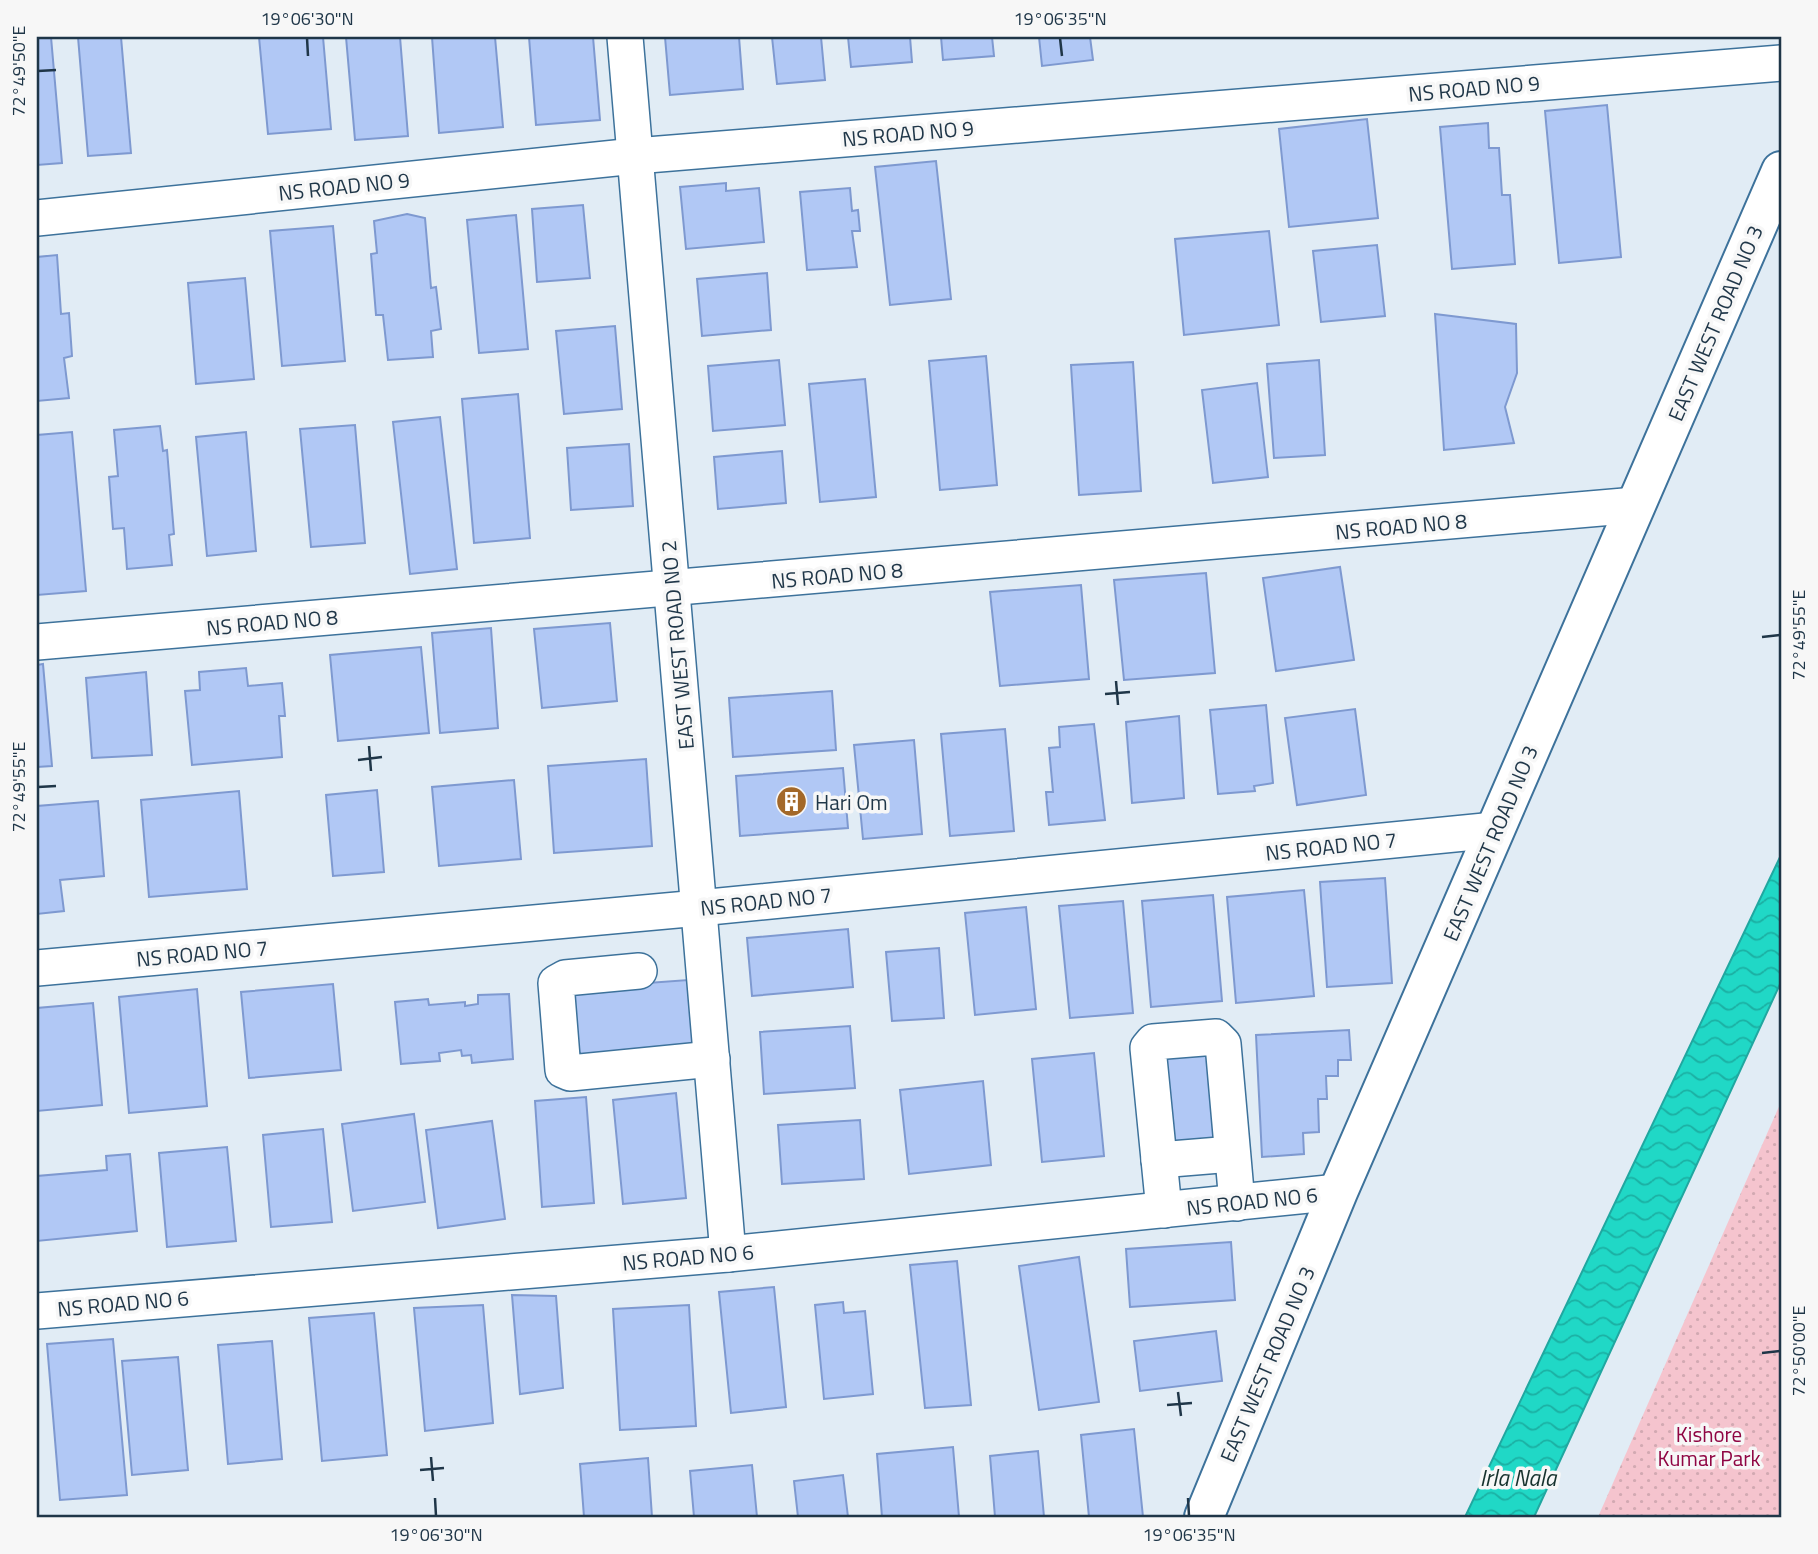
<svg xmlns="http://www.w3.org/2000/svg" width="1818" height="1554" font-family="'Titillium Web',sans-serif">
<defs>
<pattern id="green-dots" width="8" height="8" patternUnits="userSpaceOnUse" patternTransform="scale(1.75)"><rect width="8" height="8" fill="#f5c4ce"/><path d="M2 2h.1M6 6h.1" fill="none" stroke="#d2a9b2" stroke-width="1.8" stroke-linecap="round"/></pattern>
<pattern id="water-waves" width="16" height="10" patternUnits="userSpaceOnUse" patternTransform="scale(1.75)"><rect width="16" height="10" fill="#20d8c6"/><path d="M0 5q4-4 8 0t8 0" fill="none" stroke="#1bb0a3"/></pattern>
</defs>
<rect width="100%" height="100%" fill="#e1ecf5"/>
<polygon fill="url(#green-dots)" points="1781,1102 1781,1517 1598,1517"/>
<polygon fill="url(#water-waves)" stroke="#20a7a0" stroke-width="2" points="1781,855 1781,982 1534,1517 1465,1517"/>
<g fill="#b1c8f5" stroke="#7e99d0" stroke-width="2">
<polygon points="37,37 51,37 62,163 37,165"/>
<polygon points="78,37 121,37 131,153 88,156"/>
<polygon points="259,37 323,37 331,129 268,134"/>
<polygon points="346,37 400,37 408,136 355,140"/>
<polygon points="432,37 495,37 503,127 439,133"/>
<polygon points="529,37 593,37 600,120 536,125"/>
<polygon points="665,37 739,37 743,89 670,95"/>
<polygon points="772,37 821,37 825,80 777,84"/>
<polygon points="848,37 910,37 912,62 851,67"/>
<polygon points="941,37 992,37 994,56 943,60"/>
<polygon points="1039,37 1090,37 1093,60 1042,66"/>
<polygon points="1607,105 1621,257 1559,263 1545,111"/>
<polygon points="1367,119 1378,218 1289,227 1279,129"/>
<polygon points="1488,123 1489,148 1499,148 1502,195 1510,195 1515,264 1452,269 1440,127"/>
<polygon points="936,161 951,299 890,305 875,167"/>
<polygon points="726,183 726,191 759,188 764,242 686,249 680,187"/>
<polygon points="850,188 852,211 858,210 860,231 852,231 857,267 807,270 800,192"/>
<polygon points="583,205 590,278 537,282 532,209"/>
<polygon points="407,214 425,218 431,288 436,287 441,329 431,331 433,357 388,360 383,315 376,315 371,254 377,253 374,221"/>
<polygon points="516,215 528,349 479,353 467,220"/>
<polygon points="333,226 345,361 282,366 270,231"/>
<polygon points="1269,231 1279,325 1184,335 1175,239"/>
<polygon points="1377,245 1385,316 1321,322 1313,251"/>
<polygon points="57,255 61,314 69,313 72,356 64,358 69,398 37,401 37,257"/>
<polygon points="767,273 771,330 702,336 697,279"/>
<polygon points="245,278 254,379 196,384 188,283"/>
<polygon points="1435,314 1516,324 1517,373 1505,407 1514,443 1444,450"/>
<polygon points="615,326 622,409 564,414 556,331"/>
<polygon points="986,356 997,485 940,490 929,361"/>
<polygon points="779,360 785,425 713,431 708,366"/>
<polygon points="1319,360 1325,455 1274,458 1267,364"/>
<polygon points="1133,362 1141,491 1079,495 1071,365"/>
<polygon points="865,379 876,497 820,502 809,384"/>
<polygon points="1257,383 1268,477 1213,483 1202,390"/>
<polygon points="518,394 530,538 474,543 462,399"/>
<polygon points="440,417 457,569 410,574 393,422"/>
<polygon points="355,425 365,543 311,547 300,429"/>
<polygon points="160,426 163,451 167,450 174,534 169,535 172,565 127,569 124,528 113,529 109,477 118,476 114,430"/>
<polygon points="72,432 86,591 37,595 37,435"/>
<polygon points="246,432 256,551 207,556 196,437"/>
<polygon points="629,444 633,506 571,510 567,448"/>
<polygon points="782,451 786,503 718,509 714,457"/>
<polygon points="1340,567 1354,660 1276,671 1263,578"/>
<polygon points="1206,573 1215,673 1124,680 1114,580"/>
<polygon points="1081,585 1089,679 1000,686 990,592"/>
<polygon points="610,623 617,701 542,708 534,629"/>
<polygon points="491,628 498,728 440,733 432,633"/>
<polygon points="421,647 429,733 338,741 330,655"/>
<polygon points="43,664 52,766 37,767 37,665"/>
<polygon points="246,668 248,686 282,683 285,716 279,716 282,757 192,765 185,691 200,690 199,672"/>
<polygon points="146,672 152,755 92,758 86,678"/>
<polygon points="832,691 836,750 733,757 729,698"/>
<polygon points="1266,705 1273,783 1254,786 1255,791 1218,794 1210,710"/>
<polygon points="1355,709 1366,795 1297,805 1285,718"/>
<polygon points="1179,716 1184,798 1132,803 1126,722"/>
<polygon points="1094,724 1105,820 1049,825 1046,792 1053,792 1049,748 1060,747 1059,727"/>
<polygon points="1005,729 1014,831 950,836 941,734"/>
<polygon points="914,740 922,834 863,839 854,745"/>
<polygon points="646,759 652,846 554,853 548,766"/>
<polygon points="843,768 848,828 740,836 736,776"/>
<polygon points="514,780 521,859 439,866 432,787"/>
<polygon points="377,790 384,872 333,876 326,795"/>
<polygon points="239,791 247,889 149,897 141,800"/>
<polygon points="98,801 104,876 60,880 64,911 37,914 37,806"/>
<polygon points="1385,878 1392,983 1327,987 1320,882"/>
<polygon points="1304,890 1314,996 1236,1003 1227,897"/>
<polygon points="1213,895 1222,1001 1151,1007 1142,901"/>
<polygon points="1123,901 1133,1013 1070,1018 1059,906"/>
<polygon points="1026,907 1036,1009 975,1015 965,913"/>
<polygon points="848,929 853,987 752,996 747,938"/>
<polygon points="939,948 944,1018 892,1021 886,952"/>
<polygon points="688,980 694,1056 572,1064 566,989"/>
<polygon points="333,984 341,1070 249,1078 241,992"/>
<polygon points="197,989 207,1106 129,1113 119,997"/>
<polygon points="509,994 513,1059 472,1063 471,1055 462,1056 461,1050 439,1053 440,1061 401,1064 395,1002 428,999 429,1005 465,1002 465,1006 478,1004 478,995"/>
<polygon points="93,1003 102,1105 37,1111 37,1008"/>
<polygon points="850,1026 855,1088 764,1094 760,1032"/>
<polygon points="1349,1030 1351,1060 1338,1060 1338,1076 1326,1076 1327,1099 1318,1099 1319,1132 1303,1133 1304,1154 1262,1157 1256,1035"/>
<polygon points="1214,1045 1223,1146 1162,1150 1152,1050"/>
<polygon points="1094,1053 1104,1156 1042,1162 1032,1059"/>
<polygon points="983,1081 991,1165 909,1174 900,1090"/>
<polygon points="676,1093 686,1198 623,1204 613,1100"/>
<polygon points="586,1097 594,1203 542,1207 535,1101"/>
<polygon points="414,1114 425,1202 353,1211 342,1124"/>
<polygon points="860,1120 864,1179 782,1184 778,1125"/>
<polygon points="492,1121 505,1219 438,1228 426,1130"/>
<polygon points="323,1129 332,1222 271,1227 263,1135"/>
<polygon points="227,1147 236,1241 167,1247 159,1153"/>
<polygon points="130,1154 137,1231 37,1241 37,1176 107,1170 106,1156"/>
<polygon points="1231,1242 1235,1300 1130,1307 1126,1249"/>
<polygon points="1079,1257 1099,1402 1039,1410 1019,1266"/>
<polygon points="957,1261 971,1405 925,1408 910,1265"/>
<polygon points="774,1287 786,1407 731,1413 719,1292"/>
<polygon points="512,1295 556,1296 563,1388 520,1394"/>
<polygon points="843,1302 844,1313 865,1311 873,1394 824,1399 815,1305"/>
<polygon points="483,1305 493,1423 425,1431 414,1308"/>
<polygon points="689,1305 696,1426 620,1430 613,1309"/>
<polygon points="374,1313 387,1455 322,1461 309,1318"/>
<polygon points="1216,1331 1222,1381 1140,1391 1134,1341"/>
<polygon points="113,1339 127,1495 60,1500 47,1344"/>
<polygon points="272,1341 282,1459 228,1464 218,1345"/>
<polygon points="178,1357 188,1470 132,1475 122,1361"/>
<polygon points="1134,1429 1143,1517 1089,1517 1081,1435"/>
<polygon points="953,1447 959,1517 882,1517 877,1454"/>
<polygon points="1038,1451 1044,1517 995,1517 990,1456"/>
<polygon points="648,1458 652,1517 584,1517 580,1464"/>
<polygon points="752,1465 757,1517 694,1517 690,1471"/>
<polygon points="843,1475 848,1517 798,1517 794,1481"/>
</g>
<g fill="none" stroke-linecap="round" stroke-linejoin="round">
<defs>
<g id="minor">
<polyline points="625,37 728,1254"/>
<polyline points="37,218 635,156 1781,63"/>
<polyline points="37,642 1636,505"/>
<polyline points="37,968 699,908 1495,830"/>
<polyline points="639,971 565,978 556,983 563,1070 570,1073 712,1059"/>
<polyline points="1159,1160 1232,1154"/>
<polyline points="1164,1210 1148,1048 1153,1042 1216,1037 1223,1044 1237,1203"/>
<polyline points="37,1311 728,1254 1338,1192"/>
</g>
<polyline id="tertiary" points="1204,1517 1338,1192 1781,171"/>
</defs>
<use href="#minor" stroke="#3d729b" stroke-width="38"/>
<use href="#tertiary" stroke="#3d729b" stroke-width="42"/>
<use href="#minor" stroke="#fff" stroke-width="35"/>
<use href="#tertiary" stroke="#fff" stroke-width="38"/>
</g>
<path fill="none" stroke="#1f3648" stroke-width="2.5" d="M307,38L308,56M1060,38L1062,56M38,71L56,70M1762,637L1780,635M1116,681L1118,705M1105,694L1130,692M369,746L371,771M358,760L382,757M38,787L56,786M1762,1353L1780,1351M1178,1392L1181,1416M1167,1405L1192,1403M431,1457L433,1481M420,1470L444,1468M435,1498L436,1516M1188,1498L1189,1516"/>
<defs>
<symbol id="building-disc" viewBox="-11 -11 22 22"><circle r="9.5" fill="#a36829" stroke="#f7f7f7"/><path d="M-4-6H4V6H1V3H-1V6H-4ZM-2.5-4.3h1.7v1.8h-1.7ZM.8-4.3h1.7v1.8H.8ZM-2.5-1h1.7V.8h-1.7ZM.8-1h1.7V.8H.8Z" fill="#fff"/></symbol>
</defs>
<g fill-rule="evenodd">
<use href="#building-disc" x="774" y="784" width="35" height="35"/>
</g>
<g text-anchor="middle" dominant-baseline="central" stroke-width="7" stroke-linejoin="round" paint-order="stroke">
<g font-size="21" fill="#1f3648" stroke="#f7f7f7">
<text transform="translate(1474 88) rotate(-5)">NS ROAD NO 9</text>
<text transform="translate(908 133) rotate(-5)">NS ROAD NO 9</text>
<text transform="translate(344 186) rotate(-6)">NS ROAD NO 9</text>
<text transform="translate(1715 323) rotate(-67)">EAST WEST ROAD NO 3</text>
<text transform="translate(1401 526) rotate(-5)">NS ROAD NO 8</text>
<text transform="translate(837 575) rotate(-5)">NS ROAD NO 8</text>
<text transform="translate(272 622) rotate(-5)">NS ROAD NO 8</text>
<text transform="translate(677 645) rotate(-95)">EAST WEST ROAD NO 2</text>
<text transform="translate(1490 843) rotate(-67)">EAST WEST ROAD NO 3</text>
<text transform="translate(1331 846) rotate(-6)">NS ROAD NO 7</text>
<text transform="translate(766 901) rotate(-6)">NS ROAD NO 7</text>
<text transform="translate(202 953) rotate(-5)">NS ROAD NO 7</text>
<text transform="translate(1252 1201) rotate(-6)">NS ROAD NO 6</text>
<text transform="translate(688 1257) rotate(-5)">NS ROAD NO 6</text>
<text transform="translate(123 1303) rotate(-5)">NS ROAD NO 6</text>
<text transform="translate(1267 1364) rotate(-67)">EAST WEST ROAD NO 3</text>
</g>
<g font-size="21" fill="#1f3648" stroke="#f7f7f7" text-anchor="start">
<text x="815" y="802">Hari Om</text>
</g>
<g font-size="21" fill="#8f0543" stroke="#f7f7f7">
<text x="1709" y="1434">Kishore<tspan x="1709" dy="24">Kumar Park</tspan></text>
</g>
<g font-size="23" font-style="italic" fill="#17322e" stroke="#f7f7f7">
<text x="1518" y="1477">Irla Nala</text>
</g>
</g>
<rect width="1818" height="1554" fill="none" stroke="#f7f7f7" stroke-width="77"/>
<rect x="38" y="38" width="1742" height="1478" fill="none" stroke="#1f3648" stroke-width="2.5"/>
<g font-size="18" text-anchor="middle" fill="#1f3648">
<text x="307" y="25">19°06'30"N</text>
<text x="1060" y="25">19°06'35"N</text>
<text transform="translate(19 71) rotate(-90)" y="6">72°49'50"E</text>
<text transform="translate(1799 635) rotate(-90)" y="6">72°49'55"E</text>
<text transform="translate(19 787) rotate(-90)" y="6">72°49'55"E</text>
<text transform="translate(1799 1351) rotate(-90)" y="6">72°50'00"E</text>
<text x="436" y="1541">19°06'30"N</text>
<text x="1189" y="1541">19°06'35"N</text>
</g>
</svg>
